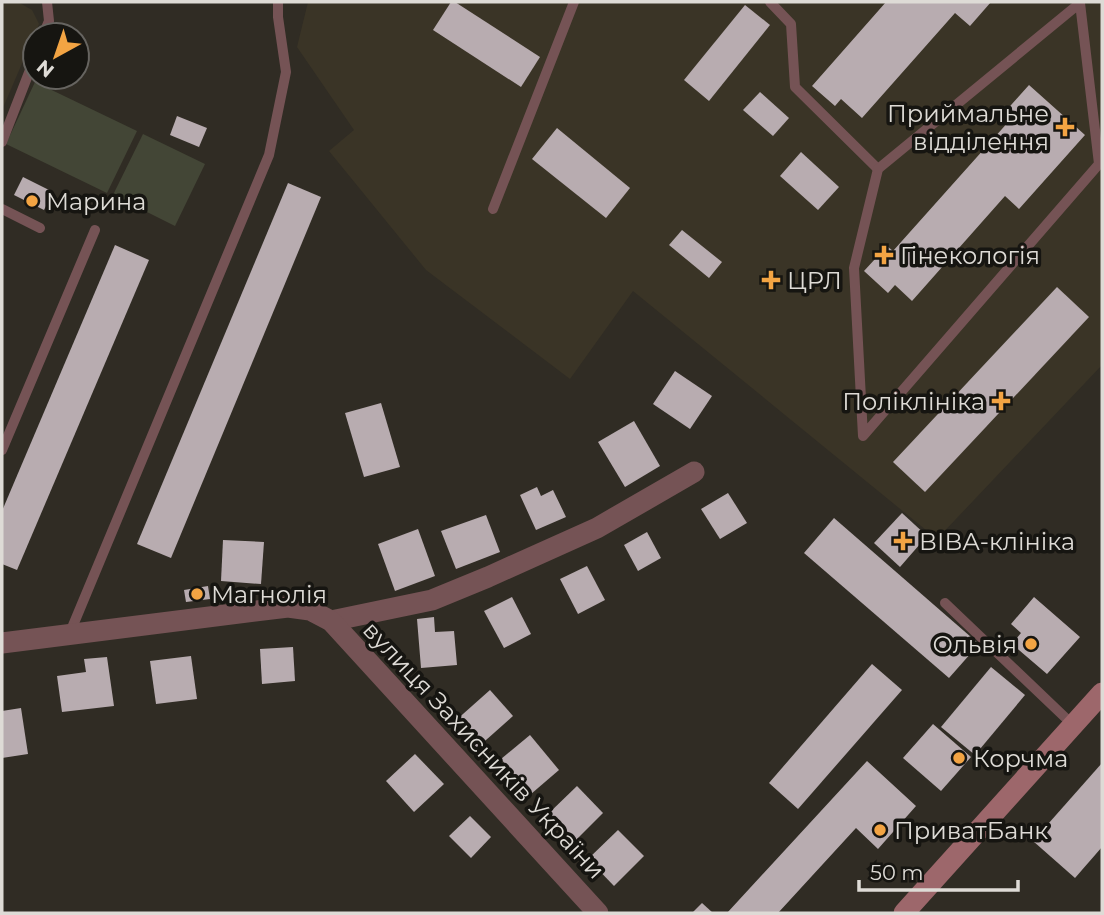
<svg xmlns="http://www.w3.org/2000/svg" width="1104" height="915" font-family="Montserrat,sans-serif">
<rect width="100%" height="100%" fill="#302c24"/>
<g fill="#3a3426">
<polygon points="2,2 18,2 32,10 39,24 2,110"/>
<polygon points="308,2 1102,2 1102,365 937,539 633,291 570,379 426,270 329,151 354,130 297,47"/>
</g>
<g fill="#434636">
<polygon points="35,82 137,131 107,193 6,144"/>
<polygon points="143,134 205,164 175,226 113,195"/>
</g>
<g fill="#b8acb0">
<polygon points="451,2 455,2 540,57 521,87 433,30"/>
<polygon points="886,2 991,2 970,26 955,13 862,118 841,99 835,106 812,86"/>
<polygon points="745,5 770,25 709,101 684,80"/>
<polygon points="1029,85 1085,135 1019,209 1005,196 912,301 895,285 888,293 864,271 887,246 893,251 1010,120 1003,114"/>
<polygon points="760,92 789,118 773,136 743,110"/>
<polygon points="177,116 207,128 199,147 170,135"/>
<polygon points="557,128 630,188 606,218 532,159"/>
<polygon points="801,152 839,187 818,210 780,176"/>
<polygon points="23,177 53,192 44,210 14,195"/>
<polygon points="288,183 321,197 171,558 137,544"/>
<polygon points="682,230 722,262 709,278 669,245"/>
<polygon points="115,245 149,260 17,570 2,564 2,511"/>
<polygon points="1057,287 1089,317 925,492 893,462"/>
<polygon points="675,371 712,396 690,429 653,404"/>
<polygon points="381,403 400,467 364,477 345,413"/>
<polygon points="634,421 660,466 625,487 598,442"/>
<polygon points="537,487 541,496 553,490 566,517 536,530 520,495"/>
<polygon points="728,493 747,523 720,539 701,509"/>
<polygon points="902,513 927,536 900,567 874,543"/>
<polygon points="486,515 500,552 456,569 441,531"/>
<polygon points="834,518 979,644 949,678 804,553"/>
<polygon points="418,529 435,576 395,591 378,544"/>
<polygon points="647,532 661,558 638,571 624,545"/>
<polygon points="223,540 264,542 261,584 221,581"/>
<polygon points="587,566 605,600 578,614 560,579"/>
<polygon points="208,586 210,599 186,602 184,590"/>
<polygon points="512,597 531,634 504,648 484,611"/>
<polygon points="1034,597 1080,637 1047,674 1012,644 1021,633 1011,624"/>
<polygon points="434,617 435,632 454,631 457,665 421,668 417,619"/>
<polygon points="293,647 295,681 262,684 260,649"/>
<polygon points="191,656 197,699 156,704 150,661"/>
<polygon points="107,657 114,706 62,712 57,676 86,672 84,659"/>
<polygon points="872,664 902,690 798,809 769,783"/>
<polygon points="991,667 1025,695 975,755 941,727"/>
<polygon points="490,690 513,716 477,748 454,722"/>
<polygon points="21,708 28,754 2,758 2,711"/>
<polygon points="933,724 971,757 941,791 903,758"/>
<polygon points="530,735 559,770 531,794 501,759"/>
<polygon points="415,754 444,784 414,812 386,781"/>
<polygon points="867,761 916,806 878,849 856,828 778,913 727,913"/>
<polygon points="1102,763 1102,847 1075,878 1033,841"/>
<polygon points="577,786 603,813 574,842 547,815"/>
<polygon points="470,816 491,837 471,858 449,836"/>
<polygon points="618,830 644,856 614,886 588,859"/>
<polygon points="702,903 713,913 692,913"/>
</g>
<g fill="none" stroke-linecap="round" stroke-linejoin="round">
<g stroke="#755355" stroke-width="10">
<polyline points="770,2 791,24 795,87 878,169"/>
<polygon points="1080,3 1099,164 863,436 854,268 878,169"/>
<polyline points="43,35 49,21 47,2"/>
<polyline points="2,142 35,57"/>
<polyline points="2,209 40,228"/>
<polyline points="493,209 574,2"/>
<polyline points="2,450 95,230"/>
<polyline points="945,603 1073,725"/>
<polyline points="69,635 269,155 286,72 278,17 278,2"/>
</g>
<g stroke="#755355" stroke-width="21">
<polyline points="331,621 432,600 488,577 597,528 694,472"/>
<polyline points="2,643 288,607 310,610 331,621 598,913"/>
</g>
<polyline stroke="#9d676b" stroke-width="21" points="904,913 1102,693"/>
</g>
<g fill="#f3a443" stroke="#161511" stroke-width="2.5">
<path d="M1061.5 116.5h7v7h7v7h-7v7h-7v-7h-7v-7h7z"/>
<circle cx="32" cy="201" r="7"/>
<path d="M880.5 244.5h7v7h7v7h-7v7h-7v-7h-7v-7h7z"/>
<path d="M767.5 269.5h7v7h7v7h-7v7h-7v-7h-7v-7h7z"/>
<path d="M997.5 390.5h7v7h7v7h-7v7h-7v-7h-7v-7h7z"/>
<path d="M899.5 530.5h7v7h7v7h-7v7h-7v-7h-7v-7h7z"/>
<circle cx="197" cy="594" r="7"/>
<circle cx="1031" cy="644" r="7"/>
<circle cx="959" cy="758" r="7"/>
<circle cx="880" cy="830" r="7"/>
</g>
<g text-anchor="middle" dominant-baseline="central" stroke-width="7" stroke-linejoin="round" paint-order="stroke">
<g font-size="24" fill="#dedbd6" stroke="#161511" text-anchor="start">
<text x="1049" y="113" text-anchor="end">Приймальне<tspan x="1049" dy="28">відділення</tspan></text>
<text x="46" y="201">Марина</text>
<text x="900" y="255">Гінекологія</text>
<text x="787" y="280">ЦРЛ</text>
<text x="985" y="401" text-anchor="end">Поліклініка</text>
<text x="919" y="541">ВІВА-клініка</text>
<text x="211" y="594">Магнолія</text>
<text x="1017" y="644" text-anchor="end">Ольвія</text>
<text x="973" y="758">Корчма</text>
<text x="894" y="830">ПриватБанк</text>
</g>
<g font-size="24" fill="#dedbd6" stroke="#161511">
<text transform="translate(484 750) rotate(47)">вулиця Захисників України</text>
</g>
</g>
<rect width="1104" height="915" fill="none" stroke="#dedbd6" stroke-width="7"/>
<g transform="translate(56 56) rotate(220)"><circle r="33" fill="#161511" stroke="#666460" stroke-width="2"/>
<path d="M0-5L12 26L0 18L-12 26Z" fill="#f3a443"/>
<text y="-10" font-size="19" font-weight="bold" text-anchor="middle" fill="#dedbd6">N</text>
</g>
<path d="M859 880v10h159v-10" fill="none" stroke="#dedbd6" stroke-width="3.5"/>
<text x="870" y="880" font-size="21" fill="#dedbd6" stroke="#161511" stroke-width="5" paint-order="stroke">50 m</text>
</svg>
